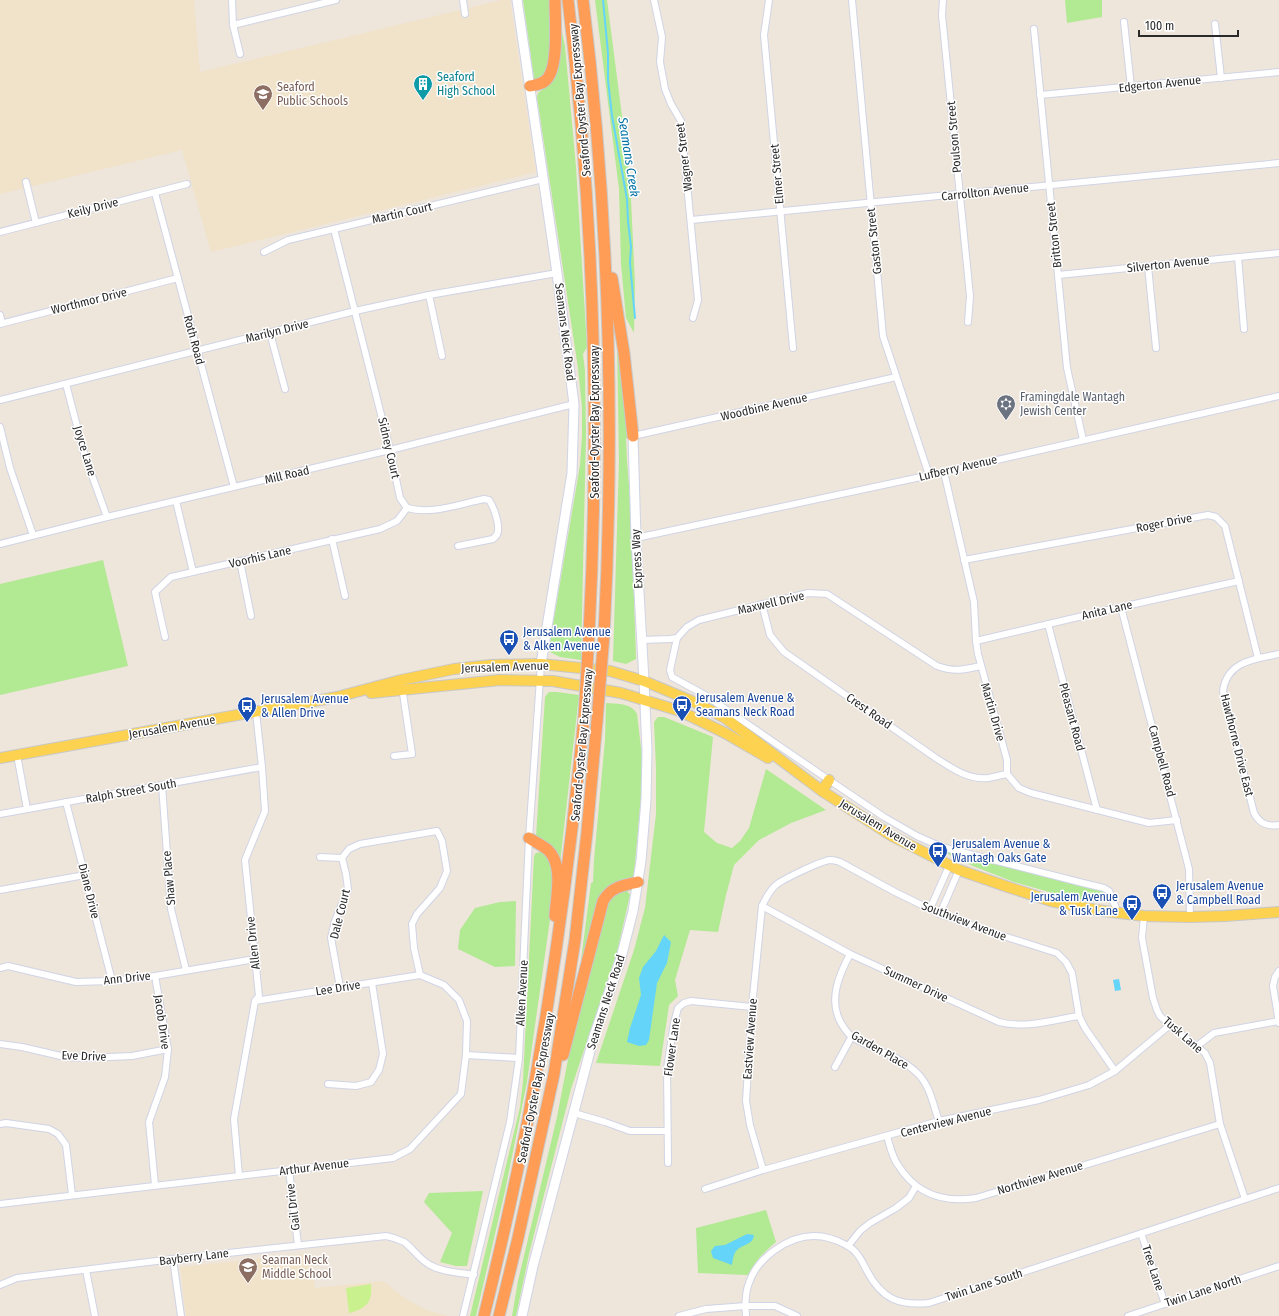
<svg xmlns="http://www.w3.org/2000/svg" width="1279" height="1316" font-family="'Fira Sans Condensed',sans-serif">
<rect width="100%" height="100%" fill="#eee5db"/>
<g fill="#f1e3c9">
<polygon points="0,0 194,0 200,72 502,0 510,0 536,172 211,252 182,150 0,194"/>
<polygon points="312,1253 315,1288 383,1281 406,1299 426,1310 448,1316 186,1316 180,1267"/>
</g>
<g fill="#b2e993">
<polygon points="523,0 550,0 550,71 536,81 534,78"/>
<polygon points="595,0 607,0 630,178 635,284 634,333 626,318 621,264 619,189"/>
<polygon points="1065,0 1102,0 1102,17 1067,23"/>
<polygon points="560,22 565,46 576,167 587,347 583,354 585,371 586,434 581,660 560,657 550,652 549,648 580,465 582,436 582,407 578,368 537,97 538,93 550,83"/>
<polygon points="617,339 630,432 626,439 627,461 631,510 636,659 626,664 613,661 619,462"/>
<polygon points="103,560 128,666 0,695 0,584"/>
<polygon points="549,692 557,692 579,695 560,863 536,837 545,697"/>
<path d="M606,703C617,704 632,703 637,714L642,756L641,796L634,875L631,879L611,886L585,958L581,960L591,883L593,882L594,860L605,740Z"/>
<polygon points="658,717 664,717 713,737 704,832 717,843 732,848 740,841 749,828 766,769 826,810 791,823 759,840 734,865 726,895 718,932 690,930 675,980 678,996 669,1005 660,1066 596,1063 634,950 645,908 656,814 656,768 654,722"/>
<polygon points="925,843 971,858 1103,891 1104,898 1095,902 1063,896 1014,882 973,866"/>
<path d="M541,852C554,858 553,871 555,884L527,1082L505,1191L476,1316H470L520,1107L523,1081L534,856L536,853Z"/>
<polygon points="624,889 627,890 630,895 617,952 571,1089 529,1254 516,1316 512,1316 518,1281 557,1117 571,1044 606,903 613,895"/>
<polygon points="516,901 515,966 495,967 458,949 460,930 475,908 500,902"/>
<polygon points="483,1191 467,1266 456,1266 440,1262 452,1233 424,1202 429,1193"/>
<path d="M766,1210L776,1242C764,1252 755,1261 748,1275L698,1273L696,1228Z"/>
</g>
<path fill="#c9f18e" d="M371,1284C373,1302 366,1309 349,1313L346,1288Z"/>
<g fill="#65d4f9">
<polygon points="664,935 671,942 667,963 657,983 649,1040 646,1045 639,1046 627,1042 630,1028 641,995 639,978 643,967 656,951"/>
<polygon points="1119,979 1121,990 1115,991 1113,980"/>
<path d="M747,1234L754,1235C753,1245 743,1244 737,1250C733,1254 733,1260 732,1265L713,1258L711,1251L715,1246L725,1245Z"/>
</g>
<g fill="none" stroke-linecap="round" stroke-linejoin="round">
<polyline stroke="#65d4f9" stroke-width="2" points="603,0 608,53 608,80 612,116 627,199 628,221 631,247 630,263 635,318"/>
<defs>
<g id="street">
<polyline points="232,0 233,25 240,54"/>
<polyline points="463,0 465,14"/>
<polyline points="654,0 662,37 660,62 665,89 671,104 681,121 698,300 693,318"/>
<polyline points="769,0 764,35 793,348"/>
<polyline points="852,0 883,336 929,475"/>
<polyline points="943,0 942,15 970,296 968,322"/>
<polyline points="1124,22 1131,87"/>
<polyline points="1215,24 1221,78"/>
<polyline points="233,25 336,0"/>
<polyline points="1034,29 1067,368 1083,440"/>
<polyline points="1040,95 1279,72"/>
<polyline points="26,182 36,223"/>
<polyline points="155,193 234,487"/>
<polyline points="691,220 1279,163"/>
<path d="M334,229L390,450L400,498L407,508C432,515 459,504 484,499L489,500C494,507 499,523 498,531C498,535 495,537 493,539L458,546"/>
<polyline points="0,232 187,184"/>
<polyline points="264,252 288,240 543,179"/>
<polyline points="1238,257 1244,329"/>
<polyline points="1148,266 1156,348"/>
<polyline points="1058,275 1279,253"/>
<polyline points="429,295 442,356"/>
<polyline points="0,315 2,323"/>
<polyline points="0,324 178,278"/>
<polyline points="270,333 285,389"/>
<polyline points="66,384 84,453 107,517"/>
<polyline points="0,400 355,311 429,295 557,273"/>
<polyline points="0,427 10,468 33,535"/>
<polyline points="633,436 896,377"/>
<polyline points="944,472 974,602 976,641 978,654 1007,760 1007,774 1019,788 1031,793 1149,823 1177,820"/>
<polyline points="176,501 193,572"/>
<polyline points="636,538 944,472 1279,396"/>
<polyline points="332,539 345,596"/>
<polyline points="0,544 107,517 390,450 574,404"/>
<polyline points="964,560 1208,515 1216,517 1225,526 1258,658"/>
<polyline points="240,561 251,616"/>
<path d="M762,604L770,635L784,652L933,756C950,767 967,780 988,778C994,777 1001,775 1007,774"/>
<polyline points="1121,607 1189,869 1190,917"/>
<polyline points="1048,624 1097,810"/>
<polyline points="165,637 155,592 171,577 380,529 397,521 407,508"/>
<polyline points="677,638 670,670 672,677 705,695 829,780 884,817 917,836 942,847 1083,883 1104,888 1109,891 1118,913"/>
<path d="M641,640L670,639L677,638L687,627L699,620L808,593L827,594L937,666C954,672 964,670 980,666"/>
<polyline points="976,641 1121,607 1239,581"/>
<path d="M1279,654C1255,659 1227,661 1223,691L1254,813C1259,823 1268,827 1279,825"/>
<polyline points="17,755 27,809"/>
<polyline points="394,756 412,754 402,687"/>
<polyline points="162,785 171,909 186,970"/>
<polyline points="66,802 112,981"/>
<polyline points="0,814 262,767"/>
<polyline points="320,857 342,858"/>
<polyline points="0,890 85,875"/>
<path d="M762,906L850,954L999,1022C1026,1029 1052,1020 1079,1016"/>
<polyline points="930,909 949,866"/>
<polyline points="940,914 959,870"/>
<polyline points="1144,916 1142,938 1153,998 1157,1010 1160,1016 1170,1025 1205,1053 1210,1063 1220,1124 1245,1199"/>
<path d="M850,954C839,975 828,1000 841,1023C844,1028 847,1033 852,1037C873,1050 898,1055 916,1072C930,1084 933,1105 939,1121"/>
<polyline points="0,968 8,966 76,982 112,981 155,976 255,959"/>
<polyline points="1279,971 1275,977 1273,986 1279,1023"/>
<polyline points="340,987 331,938 335,921 348,889 346,874 342,858 349,849 360,844 437,831 442,841 447,871 440,888 417,914 412,924 414,948 420,975"/>
<polyline points="255,1001 420,975"/>
<polyline points="0,1044 22,1047 65,1057 86,1058 132,1056 168,1049"/>
<polyline points="1197,1046 1214,1033 1279,1021"/>
<polyline points="466,1055 519,1058"/>
<polyline points="835,1067 852,1036"/>
<polyline points="328,1084 356,1086 371,1082 379,1070 383,1054 372,983"/>
<polyline points="574,1113 605,1122 630,1131 667,1131"/>
<polyline points="0,1124 6,1123 49,1129 58,1134 66,1145 72,1195"/>
<path d="M887,1136C890,1146 892,1157 898,1165C916,1194 944,1203 976,1198L1220,1124"/>
<polyline points="668,1163 667,1068 674,1023 678,1008 684,1003 691,1001 752,1007"/>
<polyline points="289,1170 298,1245"/>
<path d="M763,1170L750,1125L746,1101L752,1007L762,906C766,898 769,891 776,885C783,879 821,861 830,860C834,860 836,861 840,862L895,892L940,914L991,932L1057,953L1066,962L1072,973L1079,1016L1085,1028L1115,1071"/>
<polyline points="239,1176 234,1119 255,1001 259,996 245,860 265,811 262,767 256,712"/>
<polyline points="155,1185 149,1122 165,1077 168,1049 155,976"/>
<polyline points="705,1189 763,1170 939,1121 1039,1100 1089,1085 1115,1071 1170,1025"/>
<polyline points="0,1204 393,1158 410,1149 461,1094 466,1055 467,1021 459,1000 444,985 420,975"/>
<polyline points="1141,1233 1165,1304"/>
<polyline points="848,1246 860,1231 870,1223 896,1208 909,1198 916,1186"/>
<polyline points="173,1259 181,1316"/>
<polyline points="86,1270 95,1316"/>
<path d="M0,1285L17,1278L173,1259L386,1236C392,1237 398,1239 404,1242C414,1249 420,1261 432,1266C445,1273 459,1272 474,1275"/>
<polyline points="463,1316 510,1122 519,1058 529,838 541,664"/>
<polyline points="679,1316 706,1309 746,1306 775,1306 797,1316"/>
<path d="M746,1316C745,1305 745,1293 749,1283C757,1258 788,1236 814,1236C826,1236 837,1240 846,1245C857,1250 862,1261 867,1271C882,1299 899,1306 929,1303L1279,1188"/>
<polyline points="1128,1316 1279,1266"/>
</g>
<g id="secondary">
<polyline points="517,0 557,273 574,404 572,473 541,664"/>
<polyline points="522,1316 533,1266 594,1036 621,958 633,911 641,861 646,800 647,750 644,681 636,538 633,436"/>
</g>
<g id="primary">
<polyline points="371,693 500,680 553,681 621,693 680,711 725,733 768,758"/>
<polyline points="0,758 337,697 401,680 454,669 491,665 541,664 610,671 644,681 694,702 725,718 822,791 892,836 959,870 1008,887 1051,901 1096,910 1144,916 1190,917 1225,916 1279,912"/>
<polyline points="822,791 829,780"/>
</g>
<g id="highway">
<path d="M568,0C594,210 600,423 589,634"/>
<path d="M583,0C609,210 615,423 604,635"/>
<path d="M530,86C536,85 543,84 547,79C559,66 555,18 555,0"/>
<polyline points="612,278 624,353 633,436"/>
<path d="M529,838C535,842 542,845 548,850C564,865 556,897 555,916"/>
<path d="M563,1055L603,901C611,887 623,885 638,882"/>
<path d="M484,1316C500,1251 515,1185 528,1119C553,986 571,852 584,717"/>
<polyline points="499,1316 518,1238 554,1074 575,940 587,832 597,721"/>
</g>
</defs>
<use href="#street" stroke="#d0d4e5" stroke-width="8"/>
<use href="#secondary" stroke="#d0d4e5" stroke-width="11"/>
<use href="#primary" stroke="#c8c8c8" stroke-width="12"/>
<use href="#highway" stroke="#c8c8c8" stroke-width="13"/>
<use href="#street" stroke="#fff" stroke-width="6"/>
<use href="#secondary" stroke="#fff" stroke-width="9"/>
<use href="#primary" stroke="#fdd251" stroke-width="10"/>
<use href="#highway" stroke="#ff9c55" stroke-width="11"/>
<defs>
<g id="highway-bridge">
<polyline points="584,717 589,634"/>
<polyline points="597,721 604,635"/>
</g>
</defs>
<use href="#highway-bridge" stroke="#c8c8c8" stroke-width="13" stroke-linecap="butt"/>
<use href="#highway-bridge" stroke="#ff9c55" stroke-width="11"/>
</g>
<defs>
<symbol id="building-pin" viewBox="-11 -11 22 30"><path d="M0 17L-7.5 6A9.5 9.5 0 1 1 7.5 6Z" fill="#0f9aa8" stroke="#fff"/><path d="M-4-6H4V6H1V3H-1V6H-4ZM-2.5-4.3h1.7v1.8h-1.7ZM.8-4.3h1.7v1.8H.8ZM-2.5-1h1.7V.8h-1.7ZM.8-1h1.7V.8H.8Z" fill="#fff"/></symbol>
<symbol id="school-pin" viewBox="-11 -11 22 30"><path d="M0 17L-7.5 6A9.5 9.5 0 1 1 7.5 6Z" fill="#8d6e63" stroke="#fff"/><path d="M0-5L7-2L0 1L-7-2ZM-4 1L0 2.5L4 1V4Q0 6-4 4Z" fill="#fff"/></symbol>
<symbol id="synagogue-pin" viewBox="-11 -11 22 30"><path d="M0 17L-7.5 6A9.5 9.5 0 1 1 7.5 6Z" fill="#6b7280" stroke="#fff"/><path d="M0-6.5L5.6 3.2H-5.6ZM0 6.5L5.6-3.2H-5.6Z" fill="#fff"/></symbol>
<symbol id="bus-pin" viewBox="-11 -11 22 30"><path d="M0 17L-7.5 6A9.5 9.5 0 1 1 7.5 6Z" fill="#1a4fb4" stroke="#fff"/><path d="M-5-6H5V4H4V6H2V4H-2V6H-4V4H-5ZM-3.5-4V0h7V-4ZM-3.5 1.2v1.5H-2V1.2ZM2 1.2v1.5H3.5V1.2Z" fill="#fff"/></symbol>
</defs>
<g fill-rule="evenodd">
<use href="#building-pin" x="412" y="73" width="22" height="30"/>
<use href="#school-pin" x="252" y="83" width="22" height="30"/>
<use href="#synagogue-pin" x="995" y="393" width="22" height="30"/>
<use href="#bus-pin" x="498" y="628" width="22" height="30"/>
<use href="#bus-pin" x="671" y="694" width="22" height="30"/>
<use href="#bus-pin" x="236" y="695" width="22" height="30"/>
<use href="#bus-pin" x="927" y="840" width="22" height="30"/>
<use href="#bus-pin" x="1151" y="882" width="22" height="30"/>
<use href="#bus-pin" x="1121" y="893" width="22" height="30"/>
<use href="#school-pin" x="237" y="1256" width="22" height="30"/>
</g>
<g text-anchor="middle" dominant-baseline="central" stroke-width="3" stroke-linejoin="round" paint-order="stroke">
<g font-size="12" fill="#0d838f" stroke="#fff" text-anchor="start">
<text x="437" y="77">Seaford<tspan x="437" dy="14">High School</tspan></text>
</g>
<g font-size="12" fill="#2a2a2a" stroke="#fff">
<text transform="translate(1160 84) rotate(-6)">Edgerton Avenue</text>
<text transform="translate(580 100) rotate(-95)">Seaford-Oyster Bay Expressway</text>
<text transform="translate(954 137) rotate(-95)">Poulson Street</text>
<text transform="translate(684 157) rotate(-97)">Wagner Street</text>
<text transform="translate(777 174) rotate(-95)">Elmer Street</text>
<text transform="translate(985 192) rotate(-6)">Carrollton Avenue</text>
<text transform="translate(93 208) rotate(-14)">Keily Drive</text>
<text transform="translate(402 213) rotate(-13)">Martin Court</text>
<text transform="translate(1054 235) rotate(-96)">Britton Street</text>
<text transform="translate(874 241) rotate(-96)">Gaston Street</text>
<text transform="translate(1168 264) rotate(-6)">Silverton Avenue</text>
<text transform="translate(89 301) rotate(-14)">Worthmor Drive</text>
<text transform="translate(277 331) rotate(-14)">Marilyn Drive</text>
<text transform="translate(565 332) rotate(83)">Seamans Neck Road</text>
<text transform="translate(194 340) rotate(75)">Roth Road</text>
<text transform="translate(764 407) rotate(-13)">Woodbine Avenue</text>
<text transform="translate(595 422) rotate(-90)">Seaford-Oyster Bay Expressway</text>
<text transform="translate(389 448) rotate(77)">Sidney Court</text>
<text transform="translate(85 451) rotate(73)">Joyce Lane</text>
<text transform="translate(958 468) rotate(-13)">Lufberry Avenue</text>
<text transform="translate(287 475) rotate(-13)">Mill Road</text>
<text transform="translate(1164 523) rotate(-11)">Roger Drive</text>
<text transform="translate(260 557) rotate(-13)">Voorhis Lane</text>
<text transform="translate(637 559) rotate(-93)">Express Way</text>
<text transform="translate(771 603) rotate(-13)">Maxwell Drive</text>
<text transform="translate(1107 610) rotate(-13)">Anita Lane</text>
<text transform="translate(505 667) rotate(-2)">Jerusalem Avenue</text>
<text transform="translate(869 711) rotate(35)">Crest Road</text>
<text transform="translate(993 712) rotate(74)">Martin Drive</text>
<text transform="translate(1072 717) rotate(75)">Pleasant Road</text>
<text transform="translate(172 727) rotate(-10)">Jerusalem Avenue</text>
<text transform="translate(582 745) rotate(-85)">Seaford-Oyster Bay Expressway</text>
<text transform="translate(1237 745) rotate(76)">Hawthorne Drive East</text>
<text transform="translate(1162 761) rotate(75)">Campbell Road</text>
<text transform="translate(131 791) rotate(-10)">Ralph Street South</text>
<text transform="translate(878 825) rotate(31)">Jerusalem Avenue</text>
<text transform="translate(169 878) rotate(-95)">Shaw Place</text>
<text transform="translate(89 891) rotate(76)">Diane Drive</text>
<text transform="translate(340 914) rotate(-76)">Dale Court</text>
<text transform="translate(964 921) rotate(21)">Southview Avenue</text>
<text transform="translate(253 943) rotate(-96)">Allen Drive</text>
<text transform="translate(127 978) rotate(-6)">Ann Drive</text>
<text transform="translate(916 984) rotate(25)">Summer Drive</text>
<text transform="translate(338 988) rotate(-9)">Lee Drive</text>
<text transform="translate(522 993) rotate(-87)">Alken Avenue</text>
<text transform="translate(606 1002) rotate(-72)">Seamans Neck Road</text>
<text transform="translate(162 1022) rotate(82)">Jacob Drive</text>
<text transform="translate(1183 1035) rotate(41)">Tusk Lane</text>
<text transform="translate(750 1039) rotate(-86)">Eastview Avenue</text>
<text transform="translate(672 1047) rotate(-82)">Flower Lane</text>
<text transform="translate(880 1050) rotate(30)">Garden Place</text>
<text transform="translate(84 1056) rotate(2)">Eve Drive</text>
<text transform="translate(536 1088) rotate(-79)">Seaford-Oyster Bay Expressway</text>
<text transform="translate(946 1122) rotate(-14)">Centerview Avenue</text>
<text transform="translate(314 1167) rotate(-7)">Arthur Avenue</text>
<text transform="translate(1040 1178) rotate(-17)">Northview Avenue</text>
<text transform="translate(293 1207) rotate(-97)">Gail Drive</text>
<text transform="translate(194 1257) rotate(-7)">Bayberry Lane</text>
<text transform="translate(1153 1268) rotate(72)">Tree Lane</text>
<text transform="translate(984 1285) rotate(-18)">Twin Lane South</text>
<text transform="translate(1203 1291) rotate(-18)">Twin Lane North</text>
</g>
<g font-size="12" fill="#785e54" stroke="#fff" text-anchor="start">
<text x="277" y="87">Seaford<tspan x="277" dy="14">Public Schools</tspan></text>
<text x="262" y="1260">Seaman Neck<tspan x="262" dy="14">Middle School</tspan></text>
</g>
<g font-size="12" fill="#5b616d" stroke="#fff" text-anchor="start">
<text x="1020" y="397">Framingdale Wantagh<tspan x="1020" dy="14">Jewish Center</tspan></text>
</g>
<g font-size="12" fill="#164399" stroke="#fff" text-anchor="start">
<text x="523" y="632">Jerusalem Avenue<tspan x="523" dy="14">&amp; Alken Avenue</tspan></text>
<text x="696" y="698">Jerusalem Avenue &amp;<tspan x="696" dy="14">Seamans Neck Road</tspan></text>
<text x="261" y="699">Jerusalem Avenue<tspan x="261" dy="14">&amp; Allen Drive</tspan></text>
<text x="952" y="844">Jerusalem Avenue &amp;<tspan x="952" dy="14">Wantagh Oaks Gate</tspan></text>
<text x="1176" y="886">Jerusalem Avenue<tspan x="1176" dy="14">&amp; Campbell Road</tspan></text>
<text x="1118" y="897" text-anchor="end">Jerusalem Avenue<tspan x="1118" dy="14">&amp; Tusk Lane</tspan></text>
</g>
<g font-size="13" font-style="italic" fill="#0271a7" stroke="#fff">
<text transform="translate(629 157) rotate(81)">Seamans Creek</text>
</g>
</g>
<path d="M1139 30v6h99v-6" fill="none" stroke="#2a2a2a" stroke-width="2"/>
<text x="1145" y="30" font-size="12" fill="#2a2a2a" stroke="#ffffff" stroke-width="3" paint-order="stroke">100 m</text>
</svg>
